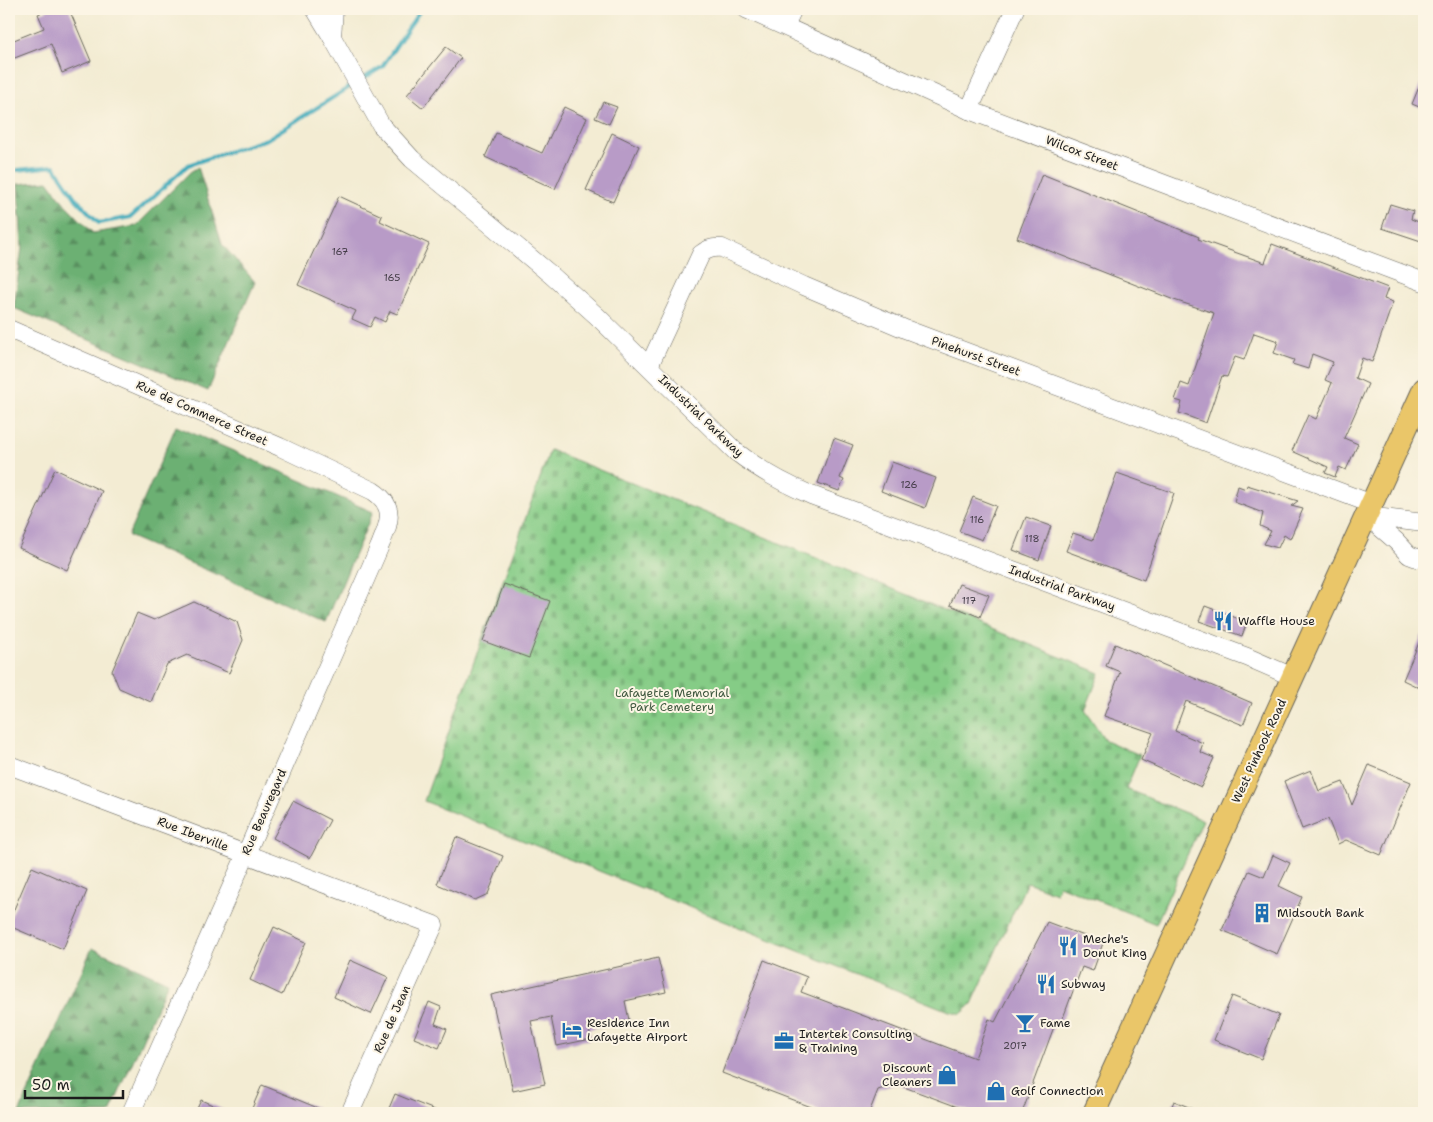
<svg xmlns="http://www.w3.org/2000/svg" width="1433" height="1122" font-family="'Shantell Sans',sans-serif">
<defs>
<pattern id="forest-firs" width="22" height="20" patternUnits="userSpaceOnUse" patternTransform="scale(1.25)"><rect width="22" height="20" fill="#6cb073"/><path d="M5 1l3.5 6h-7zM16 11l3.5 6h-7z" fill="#588e5e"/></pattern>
<pattern id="cemetery-stones" width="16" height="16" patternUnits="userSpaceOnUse" patternTransform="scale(1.25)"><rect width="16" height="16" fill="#85cc86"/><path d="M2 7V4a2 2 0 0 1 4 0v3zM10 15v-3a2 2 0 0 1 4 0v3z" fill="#72af73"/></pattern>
</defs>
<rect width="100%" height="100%" fill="#fcf5e5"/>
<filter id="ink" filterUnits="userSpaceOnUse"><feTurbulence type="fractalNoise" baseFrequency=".02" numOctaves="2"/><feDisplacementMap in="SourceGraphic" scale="10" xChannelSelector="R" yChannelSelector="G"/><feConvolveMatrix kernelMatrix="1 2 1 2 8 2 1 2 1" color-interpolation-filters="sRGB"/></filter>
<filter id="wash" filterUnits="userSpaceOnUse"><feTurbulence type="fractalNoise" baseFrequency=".0096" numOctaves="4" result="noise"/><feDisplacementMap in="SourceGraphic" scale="20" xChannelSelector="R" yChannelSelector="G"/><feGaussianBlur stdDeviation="1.12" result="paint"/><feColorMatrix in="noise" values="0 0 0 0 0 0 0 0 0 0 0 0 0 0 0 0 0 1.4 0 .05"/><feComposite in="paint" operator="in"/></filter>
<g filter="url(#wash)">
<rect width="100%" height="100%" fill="#f3ecd3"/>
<g fill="url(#forest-firs)" stroke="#446648">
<polygon points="198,167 222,244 255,282 208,391 14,308 22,247 18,184 48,181 65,204 93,233 136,226 190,172"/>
<polygon points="176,426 373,512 326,622 128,536"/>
<polygon points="92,948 168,982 110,1113 19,1113"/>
</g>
<polygon fill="url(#cemetery-stones)" stroke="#507451" points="550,450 1100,673 1085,710 1105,740 1140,755 1126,789 1203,820 1156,924 1059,885 1056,893 1027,882 972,1004 961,1014 946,1010 424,801"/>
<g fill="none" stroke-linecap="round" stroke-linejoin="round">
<g stroke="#3daabb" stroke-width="4">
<polyline points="361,80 382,67 421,9"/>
<polyline points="18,170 54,166 76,199 99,223 131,217 188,165 267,139 353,85"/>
</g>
</g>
<g id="blocks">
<g fill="#b89bc7">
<polygon points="50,9 69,9 91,61 62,73 51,44 12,59 9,50 9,42 44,28 38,14"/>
<polygon points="446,47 461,58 423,108 407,95"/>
<polygon points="1424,75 1424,109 1412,104"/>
<polygon points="603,102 617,107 609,124 595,118"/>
<polygon points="564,107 587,118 555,189 485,157 496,133 542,153"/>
<polygon points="612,133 639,146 613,202 586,190"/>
<polygon points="1042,174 1199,237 1198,239 1265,263 1272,244 1388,288 1384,299 1393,302 1372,362 1362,358 1355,378 1368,384 1344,438 1358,444 1346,470 1339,467 1335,477 1325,473 1328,467 1292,451 1308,415 1316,419 1332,383 1325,380 1333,362 1312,354 1308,369 1292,364 1294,360 1274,353 1278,341 1254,333 1244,360 1235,357 1227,377 1222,376 1206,423 1179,413 1182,402 1175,400 1181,383 1189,386 1214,313 1174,300 1017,238"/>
<polygon points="339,196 382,216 380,221 429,244 397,314 390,311 385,322 375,317 370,327 352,319 356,311 298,285"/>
<polygon points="1390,204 1413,211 1411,219 1424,224 1424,242 1382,228"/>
<polygon points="834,438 853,445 840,478 844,480 839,491 818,483"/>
<polygon points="892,462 936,478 925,508 881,491"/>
<polygon points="55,469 102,491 67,570 19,548"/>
<polygon points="1117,473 1174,493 1144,580 1066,551 1073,533 1093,540"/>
<polygon points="1247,485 1298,501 1291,506 1303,509 1290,539 1284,535 1278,548 1264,544 1271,531 1260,526 1263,513 1234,502 1238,486 1246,489"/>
<polygon points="973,497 996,506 982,540 959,531"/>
<polygon points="1026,517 1051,526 1039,560 1013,550"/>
<polygon points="504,584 550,601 529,658 483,641"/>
<polygon points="959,584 989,595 980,617 950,605"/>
<polygon points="194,602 237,622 243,640 229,673 187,655 167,664 151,702 119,688 112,671 137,613 154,620"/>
<polygon points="1205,606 1247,622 1242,636 1199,621"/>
<polygon points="1424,631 1424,690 1403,680"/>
<polygon points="1115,644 1252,703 1243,725 1186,701 1175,731 1203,743 1200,752 1214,758 1201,787 1141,760 1153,733 1104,716 1120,672 1106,666"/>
<polygon points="1369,765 1411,782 1381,855 1346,840 1338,844 1328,819 1302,829 1284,781 1311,770 1319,791 1343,782 1352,805"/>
<polygon points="293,801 330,820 310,858 273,838"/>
<polygon points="456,837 503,856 488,894 475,900 437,884"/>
<polygon points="1273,855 1290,863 1279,886 1302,897 1277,954 1222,930 1249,871 1264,877"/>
<polygon points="32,867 87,891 63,949 9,926 9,921"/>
<polygon points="1047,922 1103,943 1093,971 1082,967 1060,1026 1055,1024 1022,1113 974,1113 896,1084 878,1090 869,1113 827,1113 722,1073 764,960 807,977 801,992 975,1058 989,1019 995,1022"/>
<polygon points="274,927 306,942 282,995 250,980"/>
<polygon points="658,958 666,992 625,1001 629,1020 589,1029 591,1039 557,1046 551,1017 531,1021 545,1084 513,1091 491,995"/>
<polygon points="350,960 388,977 371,1014 334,997"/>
<polygon points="1232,996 1279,1015 1261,1059 1214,1040"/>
<polygon points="429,1002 441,1007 435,1024 447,1029 439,1048 414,1038"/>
<polygon points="262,1085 330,1113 250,1113"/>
<polygon points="395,1094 442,1113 387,1113"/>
<polygon points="201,1100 231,1113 195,1113"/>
<polygon points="1174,1101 1203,1113 1169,1113"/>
</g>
</g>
</g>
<g filter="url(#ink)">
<use href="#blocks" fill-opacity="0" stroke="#67655c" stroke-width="1"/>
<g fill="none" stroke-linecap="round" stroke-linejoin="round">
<defs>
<g id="minor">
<polyline points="315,9 332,37"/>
<path d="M334,9L332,37L381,125L412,159L550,274L597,316L735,451C759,470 783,483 811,495L1247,657L1293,677"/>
<polyline points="746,9 969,110 1424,282"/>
<polyline points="785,26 793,9"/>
<polyline points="969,110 1015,9"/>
<path d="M9,329L280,447L373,491C398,507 388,526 379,548L246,854L131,1113"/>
<path d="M649,366L701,254C707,249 714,247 722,248L804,286L905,329L1372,504"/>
<polyline points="1367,516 1396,541 1409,555 1417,558 1424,558"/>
<polyline points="1367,516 1424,523"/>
<polyline points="9,765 434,925 350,1113"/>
</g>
<polyline id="major" points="1094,1113 1424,389"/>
</defs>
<use href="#minor" stroke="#67655c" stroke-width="19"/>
<use href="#major" stroke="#67655c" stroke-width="24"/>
<use href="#minor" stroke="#fff" stroke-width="18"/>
<use href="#major" stroke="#eac669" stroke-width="22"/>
</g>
</g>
<defs>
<symbol id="restaurant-bare" viewBox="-9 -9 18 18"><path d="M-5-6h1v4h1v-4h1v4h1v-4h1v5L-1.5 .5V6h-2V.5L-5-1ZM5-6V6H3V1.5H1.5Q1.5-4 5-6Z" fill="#1f6fb2" stroke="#fcf5e5" stroke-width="2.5" paint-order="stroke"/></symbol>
<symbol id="building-bare" viewBox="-9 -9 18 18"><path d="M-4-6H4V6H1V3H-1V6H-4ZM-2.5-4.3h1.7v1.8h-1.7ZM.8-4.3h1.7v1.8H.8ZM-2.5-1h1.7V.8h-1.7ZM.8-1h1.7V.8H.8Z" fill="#1f6fb2" stroke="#fcf5e5" stroke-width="2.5" paint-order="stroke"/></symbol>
<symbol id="bar-bare" viewBox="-9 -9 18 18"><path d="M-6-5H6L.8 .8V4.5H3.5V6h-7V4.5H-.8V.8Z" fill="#1f6fb2" stroke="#fcf5e5" stroke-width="2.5" paint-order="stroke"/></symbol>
<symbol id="hotel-bare" viewBox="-9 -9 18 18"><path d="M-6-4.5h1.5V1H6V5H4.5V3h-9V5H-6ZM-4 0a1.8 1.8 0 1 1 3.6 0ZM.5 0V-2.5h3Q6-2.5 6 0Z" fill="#1f6fb2" stroke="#fcf5e5" stroke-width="2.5" paint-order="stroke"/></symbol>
<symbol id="office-bare" viewBox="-9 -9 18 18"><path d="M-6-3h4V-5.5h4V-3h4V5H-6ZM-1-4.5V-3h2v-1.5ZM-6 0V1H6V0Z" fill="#1f6fb2" stroke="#fcf5e5" stroke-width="2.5" paint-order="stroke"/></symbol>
<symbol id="shop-bare" viewBox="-9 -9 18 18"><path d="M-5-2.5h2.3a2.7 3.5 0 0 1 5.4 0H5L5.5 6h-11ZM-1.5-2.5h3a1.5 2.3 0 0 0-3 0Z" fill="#1f6fb2" stroke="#fcf5e5" stroke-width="2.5" paint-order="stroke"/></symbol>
</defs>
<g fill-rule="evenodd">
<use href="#restaurant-bare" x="1209" y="607" width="28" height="28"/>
<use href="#building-bare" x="1248" y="899" width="28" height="28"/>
<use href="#restaurant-bare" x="1054" y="932" width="28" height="28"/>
<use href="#restaurant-bare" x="1032" y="970" width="28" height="28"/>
<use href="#bar-bare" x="1011" y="1009" width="28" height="28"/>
<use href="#hotel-bare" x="558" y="1016" width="28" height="28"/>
<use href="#office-bare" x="770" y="1027" width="28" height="28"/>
<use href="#shop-bare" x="933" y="1061" width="28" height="28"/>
<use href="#shop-bare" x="982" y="1077" width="28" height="28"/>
</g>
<g text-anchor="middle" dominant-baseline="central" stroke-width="4" stroke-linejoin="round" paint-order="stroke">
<g font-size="10" fill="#433c47">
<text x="340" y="251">167</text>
<text x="392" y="277">165</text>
<text x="909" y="484">126</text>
<text x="977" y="519">116</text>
<text x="1032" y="538">118</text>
<text x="969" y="600">117</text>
<text x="1015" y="1045">2017</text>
</g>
<g font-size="12" fill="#1c1c1c" stroke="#fcf5e5">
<text transform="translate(1082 153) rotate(21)">Wilcox Street</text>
<text transform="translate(976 356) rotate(20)">Pinehurst Street</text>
<text transform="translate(202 413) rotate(24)">Rue de Commerce Street</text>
<text transform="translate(701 416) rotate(44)">Industrial Parkway</text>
<text transform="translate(1062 588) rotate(20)">Industrial Parkway</text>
<text transform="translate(1259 751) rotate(-65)">West Pinhook Road</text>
<text transform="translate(264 812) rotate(-66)">Rue Beauregard</text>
<text transform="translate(193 834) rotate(21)">Rue Iberville</text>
<text transform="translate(392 1019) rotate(-66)">Rue de Jean</text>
</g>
<g font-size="12" fill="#1c1c1c" stroke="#fcf5e5" text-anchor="start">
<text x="1238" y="621">Waffle House</text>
<text x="1277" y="913">Midsouth Bank</text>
<text x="1083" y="939">Meche's<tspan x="1083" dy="14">Donut King</tspan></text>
<text x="1061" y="984">Subway</text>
<text x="587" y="1023">Residence Inn<tspan x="587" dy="14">Lafayette Airport</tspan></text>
<text x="1040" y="1023">Fame</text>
<text x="799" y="1034">Intertek Consulting<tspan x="799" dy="14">&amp; Training</tspan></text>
<text x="932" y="1068" text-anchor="end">Discount<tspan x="932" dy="14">Cleaners</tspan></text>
<text x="1011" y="1091">Golf Connection</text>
</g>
<g font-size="12" fill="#415a41" stroke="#fcf5e5">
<text x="672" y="693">Lafayette Memorial<tspan x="672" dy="14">Park Cemetery</tspan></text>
</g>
</g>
<rect width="1433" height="1122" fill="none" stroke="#fcf5e5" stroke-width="30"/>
<path d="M25 1090v8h98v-8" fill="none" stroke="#1c1c1c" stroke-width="2.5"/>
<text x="32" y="1090" font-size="15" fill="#1c1c1c" stroke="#fcf5e5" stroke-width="4" paint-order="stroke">50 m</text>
</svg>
